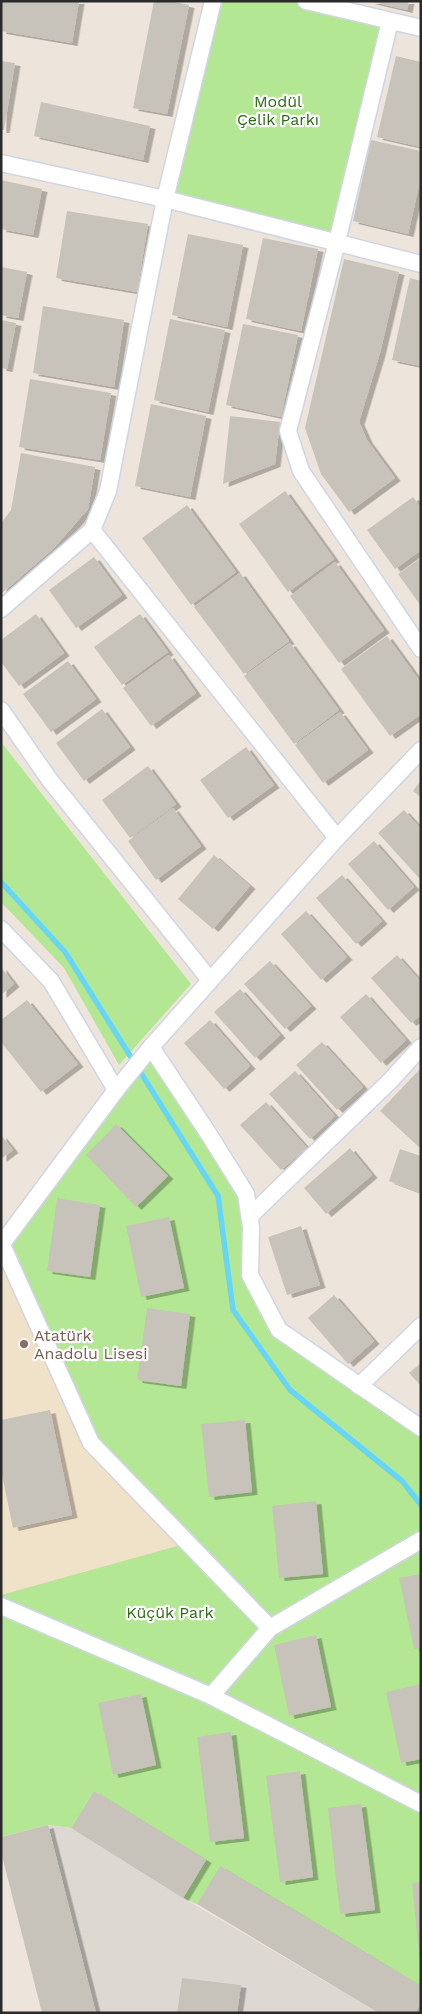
<svg xmlns="http://www.w3.org/2000/svg" width="422" height="2014" font-family="'Work Sans',sans-serif">
<defs>
<filter id="shadow"><feDropShadow dx="5.5" dy="3" stdDeviation="0" flood-color="#0004"/></filter>
</defs>
<rect width="100%" height="100%" fill="#ede5db"/>
<polygon fill="#f0e2c9" points="1,1245 188,1543 1,1595"/>
<g fill="#b4e794">
<polygon points="213,1 306,1 390,21 337,242 165,199"/>
<polygon points="1,742 191,984 119,1065 64,968 1,902"/>
<polygon points="151,1047 246,1194 250,1275 279,1330 421,1428 421,1986 220,1867 197,1904 183,1898 206,1860 94,1791 71,1828 48,1825 1,1837 1,1595 188,1543 91,1443 2,1245"/>
</g>
<polygon fill="#ddd8d2" points="48,1825 71,1828 183,1898 379,2013 237,2013 240,1985 182,1978 177,2013 96,2013"/>
<g fill="none" stroke-linecap="round" stroke-linejoin="round">
<polyline stroke="#67d6f6" stroke-width="5.5" points="1,882 65,952 218,1196 233,1310 290,1390 402,1481 421,1505"/>
</g>
<g fill="#c8c3ba" filter="url(#shadow)">
<polygon points="1,1 79,1 72,43 1,31"/>
<polygon points="154,1 170,1 189,5 167,114 133,108"/>
<polygon points="369,1 409,1 407,10"/>
<polygon points="396,56 421,62 421,147 377,137"/>
<polygon points="1,61 15,63 4,130 1,130"/>
<polygon points="41,102 150,126 143,160 34,136"/>
<polygon points="371,140 421,151 421,177 408,234 353,221"/>
<polygon points="1,180 42,189 33,235 1,229"/>
<polygon points="67,211 148,224 137,292 56,278"/>
<polygon points="188,234 243,245 227,327 172,315"/>
<polygon points="263,238 318,249 301,331 246,319"/>
<polygon points="344,259 399,272 380,353 359,422 367,440 395,478 349,512 321,474 305,428"/>
<polygon points="1,267 27,272 18,318 1,315"/>
<polygon points="410,278 421,281 421,366 392,360"/>
<polygon points="43,306 124,320 114,387 33,373"/>
<polygon points="170,319 225,330 208,412 154,400"/>
<polygon points="1,320 16,323 7,369 1,368"/>
<polygon points="243,324 298,335 281,417 226,405"/>
<polygon points="30,379 111,393 100,460 19,447"/>
<polygon points="151,404 206,416 190,497 135,486"/>
<polygon points="230,416 280,422 275,464 223,484"/>
<polygon points="21,453 95,467 88,509 54,548 1,594 1,523 11,510"/>
<polygon points="285,491 334,559 288,592 239,524"/>
<polygon points="413,497 421,508 421,550 395,569 367,530"/>
<polygon points="187,505 236,572 191,605 142,538"/>
<polygon points="94,557 122,595 76,628 49,590"/>
<polygon points="421,558 421,606 398,574"/>
<polygon points="335,562 384,630 339,663 290,596"/>
<polygon points="240,573 289,641 244,674 194,607"/>
<polygon points="36,614 64,653 19,686 1,662 1,640"/>
<polygon points="140,614 168,652 122,685 94,647"/>
<polygon points="387,636 421,683 421,714 390,736 341,669"/>
<polygon points="290,643 339,710 294,744 244,676"/>
<polygon points="169,655 196,693 151,726 123,688"/>
<polygon points="68,661 96,699 51,732 23,694"/>
<polygon points="102,709 130,747 84,781 56,743"/>
<polygon points="340,712 368,750 323,783 295,745"/>
<polygon points="246,747 274,785 228,818 200,780"/>
<polygon points="148,766 176,804 130,838 102,800"/>
<polygon points="421,780 421,797 413,791"/>
<polygon points="173,808 201,846 156,880 128,841"/>
<polygon points="404,810 421,829 421,877 419,878 378,833"/>
<polygon points="374,841 414,887 388,910 348,864"/>
<polygon points="214,855 250,886 213,929 178,899"/>
<polygon points="342,875 382,921 356,944 316,898"/>
<polygon points="306,911 347,957 321,980 281,934"/>
<polygon points="397,955 421,982 421,1015 411,1023 371,978"/>
<polygon points="270,961 311,1006 285,1029 244,984"/>
<polygon points="1,967 14,984 1,995"/>
<polygon points="240,989 280,1035 255,1058 214,1012"/>
<polygon points="366,994 406,1040 381,1063 340,1017"/>
<polygon points="27,1000 78,1064 41,1092 1,1042 1,1020"/>
<polygon points="210,1020 250,1066 224,1089 184,1043"/>
<polygon points="322,1042 363,1087 337,1110 296,1065"/>
<polygon points="421,1068 421,1149 380,1111"/>
<polygon points="295,1071 335,1116 310,1139 269,1094"/>
<polygon points="266,1102 307,1148 281,1170 240,1125"/>
<polygon points="116,1124 168,1176 136,1207 86,1155"/>
<polygon points="1,1135 13,1150 1,1159"/>
<polygon points="350,1148 372,1175 326,1214 304,1188"/>
<polygon points="400,1149 421,1156 421,1193 389,1181"/>
<polygon points="57,1198 100,1205 90,1277 47,1271"/>
<polygon points="169,1217 184,1288 141,1297 126,1226"/>
<polygon points="301,1226 320,1285 287,1295 268,1237"/>
<polygon points="334,1295 374,1341 348,1364 308,1318"/>
<polygon points="147,1308 190,1314 181,1386 137,1380"/>
<polygon points="421,1363 421,1386 409,1373"/>
<polygon points="50,1410 72,1515 13,1528 1,1470 1,1420"/>
<polygon points="245,1420 252,1492 209,1497 201,1424"/>
<polygon points="316,1501 323,1574 279,1578 272,1506"/>
<polygon points="421,1574 421,1648 414,1649 399,1578"/>
<polygon points="316,1635 331,1707 289,1716 274,1645"/>
<polygon points="421,1684 421,1759 401,1763 386,1692"/>
<polygon points="141,1694 156,1765 113,1775 98,1703"/>
<polygon points="231,1732 244,1838 210,1842 197,1737"/>
<polygon points="300,1771 313,1877 280,1882 266,1776"/>
<polygon points="94,1791 206,1860 183,1898 71,1828"/>
<polygon points="361,1804 375,1910 340,1914 328,1808"/>
<polygon points="48,1825 96,2013 42,2013 1,1852 1,1837"/>
<polygon points="220,1866 421,1986 421,2003 415,2013 379,2013 197,1904"/>
<polygon points="421,1882 421,1955 419,1955 412,1883"/>
<polygon points="182,1978 241,1985 237,2013 177,2013"/>
</g>
<g fill="none" stroke-linecap="round" stroke-linejoin="round">
<defs>
<g id="street">
<polyline points="306,1 421,28"/>
<polyline points="390,21 337,242 288,431 301,471 421,649"/>
<polyline points="1,163 165,199 421,264"/>
<polyline points="92,530 337,838"/>
<polyline points="1,609 92,530 108,491 165,199 213,1"/>
<polyline points="1,710 49,779 210,980"/>
<polyline points="1,929 51,981 116,1090"/>
<polyline points="151,1047 210,1136 246,1194 251,1227 250,1275 279,1330 421,1428"/>
<polyline points="250,1216 390,1081 421,1047"/>
<polyline points="1,1245 116,1090 151,1047 337,838 421,750"/>
<polyline points="2,1245 91,1443 270,1628"/>
<polyline points="359,1386 421,1326"/>
<polyline points="1,1606 211,1696 421,1804"/>
<polyline points="211,1696 270,1628 421,1540"/>
</g>
</defs>
<use href="#street" stroke="#d0d5e4" stroke-width="19"/>
<use href="#street" stroke="#fff" stroke-width="16"/>
</g>
<circle fill="#8d6e63" stroke="#fff" stroke-width="2" cx="24" cy="1344" r="5"/>
<g text-anchor="middle" dominant-baseline="central" stroke-width="4.5" stroke-linejoin="round" paint-order="stroke">
<g font-size="16" fill="#2b6c15" stroke="#fff">
<text x="278" y="101">Modül<tspan x="278" dy="18">Çelik Parkı</tspan></text>
<text x="170" y="1612">Küçük Park</text>
</g>
<g font-size="16" fill="#785e54" stroke="#fff" text-anchor="start">
<text x="34" y="1335">Atatürk<tspan x="34" dy="18">Anadolu Lisesi</tspan></text>
</g>
</g>
<rect width="422" height="2014" fill="none" stroke="#2a2a2a" stroke-width="5"/>
</svg>
